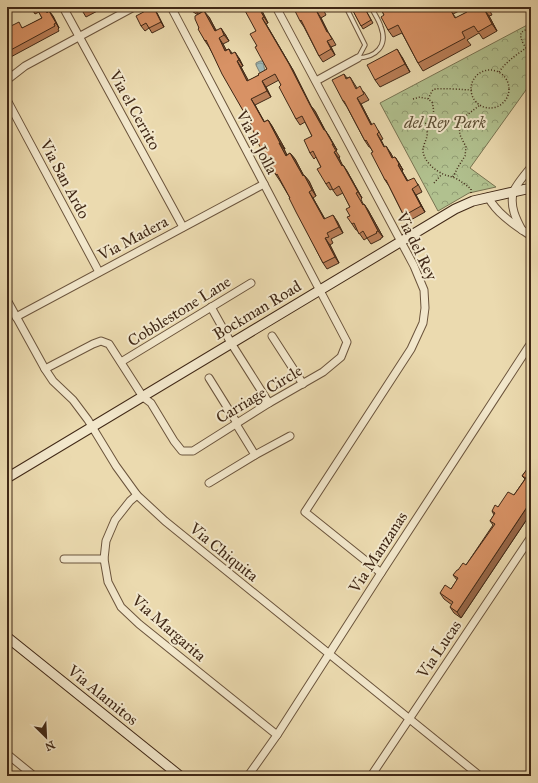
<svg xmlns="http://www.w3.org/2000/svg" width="538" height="783" font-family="'IM FELL Great Primer',serif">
<defs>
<pattern id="park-crowns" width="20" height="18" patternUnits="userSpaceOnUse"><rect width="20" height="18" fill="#b1c18f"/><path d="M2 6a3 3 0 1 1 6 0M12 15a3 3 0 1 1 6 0" fill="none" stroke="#919d74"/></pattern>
<pattern id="water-waves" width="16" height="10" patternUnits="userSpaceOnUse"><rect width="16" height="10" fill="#9eb8b6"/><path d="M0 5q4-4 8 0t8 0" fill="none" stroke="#829693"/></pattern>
</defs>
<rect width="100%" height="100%" fill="#ebdaaf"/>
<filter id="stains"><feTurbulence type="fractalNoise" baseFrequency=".005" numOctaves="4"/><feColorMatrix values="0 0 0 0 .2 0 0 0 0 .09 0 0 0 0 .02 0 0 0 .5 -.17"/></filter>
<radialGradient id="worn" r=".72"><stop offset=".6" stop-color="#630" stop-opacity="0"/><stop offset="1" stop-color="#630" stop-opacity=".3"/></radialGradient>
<polygon fill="url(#park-crowns)" stroke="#787452" points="531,23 531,83 470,168 496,187 469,193 438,211 380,103"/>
<polygon fill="url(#water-waves)" stroke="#787e76" points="260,61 263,61 264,63 264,67 265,71 260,73 256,65 256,63"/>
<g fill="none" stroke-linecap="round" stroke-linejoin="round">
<defs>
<g id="lane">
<polyline points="346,7 365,45 358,58"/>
<path d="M358,58C376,57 388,46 381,27C379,20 374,13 371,7"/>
</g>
<g id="street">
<polyline points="63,7 183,227"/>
<polyline points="276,7 414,266 424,290 425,308 423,323 411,349 305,512 381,573"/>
<polyline points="7,80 25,66 134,7"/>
<polyline points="316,81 358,58"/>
<polyline points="7,100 99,272"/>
<path d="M488,197C498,215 515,225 531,236"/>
<path d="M522,230C516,219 510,207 513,193C514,187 527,172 531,167"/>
<polyline points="7,300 45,369 53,381 73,400 88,420 116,466 137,495 165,521 480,776"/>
<polyline points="211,307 231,343 269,403"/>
<polyline points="16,317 264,184"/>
<polyline points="272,336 303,384"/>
<polyline points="121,362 251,283"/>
<polyline points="45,369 93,344 101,341 109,344 143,397 151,403 174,441 182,451 193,451 269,403 323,372 341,357 347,342 171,7"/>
<polyline points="209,378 237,423"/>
<polyline points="255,455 290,436"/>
<polyline points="209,483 255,455 236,424"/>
<polyline points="137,495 130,501 115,520 106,541 104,559 108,582 121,607 139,624 277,735"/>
<polyline points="64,559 104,559"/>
<polyline points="7,754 34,776"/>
<polyline points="248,776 277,735 381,573 531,343"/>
<polyline points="371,776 531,537"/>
</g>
<g id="secondary">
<polyline points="7,478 455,209 473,201 531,188"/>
<polyline points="7,637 180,776"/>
</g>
</defs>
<use href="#lane" stroke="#6b543c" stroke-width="5.5"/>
<use href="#street" stroke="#6b543c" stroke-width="9"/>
<use href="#secondary" stroke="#402816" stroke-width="11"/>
<g stroke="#402816" stroke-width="1.5" stroke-dasharray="1 2" stroke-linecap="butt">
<path d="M531,27C529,29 524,30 522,32C517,37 528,51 531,55"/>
<circle cx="490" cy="89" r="19"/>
<path d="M499,72C506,62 516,55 526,48"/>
<polyline points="413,99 420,97 428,99"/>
<polyline points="453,177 458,167 465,156 466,147 460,135 459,125 463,118 480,105"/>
<polyline points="434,183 442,174"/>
<path d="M471,193V189C466,185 461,181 455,178C451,176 447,176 443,174C434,170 424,161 423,151C423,145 426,141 427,136C428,132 426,128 425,124C434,117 435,113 432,102L428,99C430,96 431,92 433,90C436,87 466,90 472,90"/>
</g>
<use href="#lane" stroke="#f2e7cb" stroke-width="3.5"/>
<use href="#street" stroke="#f2e7cb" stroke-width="7"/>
<use href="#secondary" stroke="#f2e7cb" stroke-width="9"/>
</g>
<g fill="#ba7e57" stroke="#402816" fill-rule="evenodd">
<polygon points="26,7 45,7 47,12 49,11 53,16 59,28 58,29 59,31 7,59 7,28 23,28 42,18 39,12 35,14 32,9 29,11"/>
<polygon points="80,7 105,7 86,17"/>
<polygon points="186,7 204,7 200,13 209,17 216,30 225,34 229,41 223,44 226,50 229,49 232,53 239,58 243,66 241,67 248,81 259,75 267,69 257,46 256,31 260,7 268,23 266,24 293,70 311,106 315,111 325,130 329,136 337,150 336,151 340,157 339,158 342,165 343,165 347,171 362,198 361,199 363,204 364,204 368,210 383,237 381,238 381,239 371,244 367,238 364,240 357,230 356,230 352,224 350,216 350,207 343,193 337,196 332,189 330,190 326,184 321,167 316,157 314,159 310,153 312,136 305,122 300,125 296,119 279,80 266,87 271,97 255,105 264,122 268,120 272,126 285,149 284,149 287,155 290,153 295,159 304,176 304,175 309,181 316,196 313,198 325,219 337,221 343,233 331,239 333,243 330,245 339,263 327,269 323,263 290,198 280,181 276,175 253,128 209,47 205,41 199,28 198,15 187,8"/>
<polygon points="322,7 326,15 321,18 328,32 332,38 336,45 331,47 335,55 323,62 319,56 304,27 300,21"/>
<polygon points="351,7 364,7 373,23 363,29"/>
<path d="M380,7H407L408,10L414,7H488L492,15L489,16L497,31L483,39L479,33L467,40L471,45L423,71L418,63L402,33L393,37L388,30L384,15ZM465,8L467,12L456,18L453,14Z"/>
<polygon points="152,9 157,13 164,27 152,33 149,28 145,31 141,26"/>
<polygon points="402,57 410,72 380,87 375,80"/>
<polygon points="344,74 347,78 350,77 357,88 364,92 369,100 361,104 372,125 378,130 383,139 381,140 384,147 390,152 393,158 395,157 399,163 403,170 402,171 408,181 418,184 422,192 416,195 425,212 409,221 409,220 408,220 403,214 389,186 385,180 373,152 370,147 369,147 365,141 347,107 343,101"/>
<polygon points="531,464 531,513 461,618 454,613 450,607 452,605 444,599 440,593 451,589 457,580 453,575 458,570 466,565 493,525 490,521 494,515 492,511 498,507 514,495 525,479 522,476"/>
</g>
<g fill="#976647" stroke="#402816">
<polygon points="197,7 204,7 199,15 195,10"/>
<polygon points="258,7 260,7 268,23 264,17"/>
<polygon points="154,8 157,13 164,27 161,22"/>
<polygon points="484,9 489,16 497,31 492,24"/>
<polygon points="49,11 53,16 59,28 56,23"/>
<polygon points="204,11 209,17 219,37 215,31"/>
<polygon points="317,12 321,18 331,38 327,32"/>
<polygon points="262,18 266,24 293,70 311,106 315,111 328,136 310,105"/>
<polygon points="221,28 225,34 229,41 224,35"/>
<polygon points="219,38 223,44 230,57 225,51"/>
<polygon points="327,41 331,47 335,55 331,49"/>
<polygon points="397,49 402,57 410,72 405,64"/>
<polygon points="235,52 239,58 243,66 239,60"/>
<polygon points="237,61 241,67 252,87 247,81"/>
<polygon points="262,81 266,87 271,97 267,91"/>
<polygon points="357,98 361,104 375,131 371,125"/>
<polygon points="251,99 255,105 268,128 264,122"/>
<polygon points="268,120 272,126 285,149 280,143"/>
<polygon points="325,130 329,136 337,150 333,144"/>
<polygon points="377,134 381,140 388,153 384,147"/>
<polygon points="279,143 284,149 290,162 286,156"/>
<polygon points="386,146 390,152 397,164 392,158"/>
<polygon points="334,152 339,158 346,172 342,166"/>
<polygon points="290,153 295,159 307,182 303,176"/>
<polygon points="395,157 399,163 403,170 399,164"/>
<polygon points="343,165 347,171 362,198 358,192"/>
<polygon points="398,165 402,171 411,187 407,181"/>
<polygon points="304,175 309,181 316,196 312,190"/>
<polygon points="412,189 416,195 425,212 421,206"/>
<polygon points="309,192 313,198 328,225 324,219"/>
<polygon points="364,204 368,210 383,237 378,231"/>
<polygon points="333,215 337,221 343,233 339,227"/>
<polygon points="325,238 330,245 339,263 335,257"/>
<polygon points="531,501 531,513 461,618 457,612"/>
</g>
<g fill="#d89265" stroke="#402816">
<polygon points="36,7 44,7 47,13 49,11 56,23 54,24 55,26 7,52 7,28 19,22 22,28 42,18"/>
<polygon points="80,7 90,7 82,11"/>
<polygon points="190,7 197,7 195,10"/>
<polygon points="243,7 258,7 264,17 262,18 289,64 310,105 324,130 325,130 333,144 332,144 336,151 334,152 342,166 343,165 358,192 356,193 363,205 364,204 378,231 376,232 377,233 367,238 363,231 359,234 354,223 352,224 347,217 350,216 346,209 350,207 339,186 333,190 329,182 326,184 317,169 321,167 313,151 310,153 304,140 312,136 302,116 296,119 279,87 281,85 275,74 262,81 267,91 251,99 264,122 268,120 280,143 279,143 286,156 290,153 303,176 304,175 312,190 309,192 324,219 333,215 339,227 327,233 329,237 325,238 335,257 323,263 296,212 289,198 290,198 277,174 276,175 258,143 259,142 252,129 253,128 222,74 206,40 205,41 198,29 199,28 195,19 195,16 204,11 215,31 221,28 224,35 219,38 225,51 229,49 231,54 235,52 239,60 237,61 247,81 259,75 258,74 267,69 255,47 257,46 250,34 256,31"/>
<polygon points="293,7 321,7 322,10 317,12 327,32 328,32 332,39 327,41 331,49 319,56 301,20 300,21"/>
<polygon points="351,7 364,7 371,20 361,26"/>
<polygon points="380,7 406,7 407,10 414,7 449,7 455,18 467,12 464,7 487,7 484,9 492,24 478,32 474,26 462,32 465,38 418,63 398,25 388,30 381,17 384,15"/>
<polygon points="151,8 152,9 154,8 161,22 149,28 146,23 141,26 136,16"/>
<polygon points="397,49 405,64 375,80 367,65"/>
<polygon points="344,74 346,79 350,77 356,89 360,86 364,94 357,98 371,125 374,123 379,132 377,134 384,147 386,146 392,158 395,157 399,164 398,165 407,181 414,178 418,185 412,189 421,206 405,215 405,214 403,214 386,180 385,180 371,153 373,152 366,140 365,141 344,101 343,101 332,80"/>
<polygon points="531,464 531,501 457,612 450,607 453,602 440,593 445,585 451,589 458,578 453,575 457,570 458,570 463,563 466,565 495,524 490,521 495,513 492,511 495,505 498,507 508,492 514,495 526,478 522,476"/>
</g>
<g text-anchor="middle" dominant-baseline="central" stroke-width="4" stroke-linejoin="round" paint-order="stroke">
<g font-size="16" fill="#402816" stroke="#f2e7cb">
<text transform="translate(135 110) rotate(61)">Via el Cerrito</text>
<text transform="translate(257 142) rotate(62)">Via la Jolla</text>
<text transform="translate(65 179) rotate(62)">Via San Ardo</text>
<text transform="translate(133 238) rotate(-28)">Via Madera</text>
<text transform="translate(417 246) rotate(64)">Via del Rey</text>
<text transform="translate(257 310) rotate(-31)">Bockman Road</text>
<text transform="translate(179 311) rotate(-32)">Cobblestone Lane</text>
<text transform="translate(259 394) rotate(-31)">Carriage Circle</text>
<text transform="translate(224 552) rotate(39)">Via Chiquita</text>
<text transform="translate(378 552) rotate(-57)">Via Manzanas</text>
<text transform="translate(169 628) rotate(41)">Via Margarita</text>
<text transform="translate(439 649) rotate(-56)">Via Lucas</text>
<text transform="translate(103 695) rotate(39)">Via Alamitos</text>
</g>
<g font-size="16" font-style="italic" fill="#5c4e34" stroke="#f2e7cb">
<text x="445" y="122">del Rey Park</text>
</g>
</g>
<rect width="538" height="783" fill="none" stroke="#ebdaaf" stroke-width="24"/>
<rect x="8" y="8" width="522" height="767" fill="none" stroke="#402816" stroke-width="2"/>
<rect x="12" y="12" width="514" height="759" fill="none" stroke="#402816"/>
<g transform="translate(46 737) rotate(156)" stroke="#f2e7cb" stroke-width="3" paint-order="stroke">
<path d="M0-3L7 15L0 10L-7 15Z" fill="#402816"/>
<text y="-6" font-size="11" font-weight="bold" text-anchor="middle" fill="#402816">N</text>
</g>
<rect width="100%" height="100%" filter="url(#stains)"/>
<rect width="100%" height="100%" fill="url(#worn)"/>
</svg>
